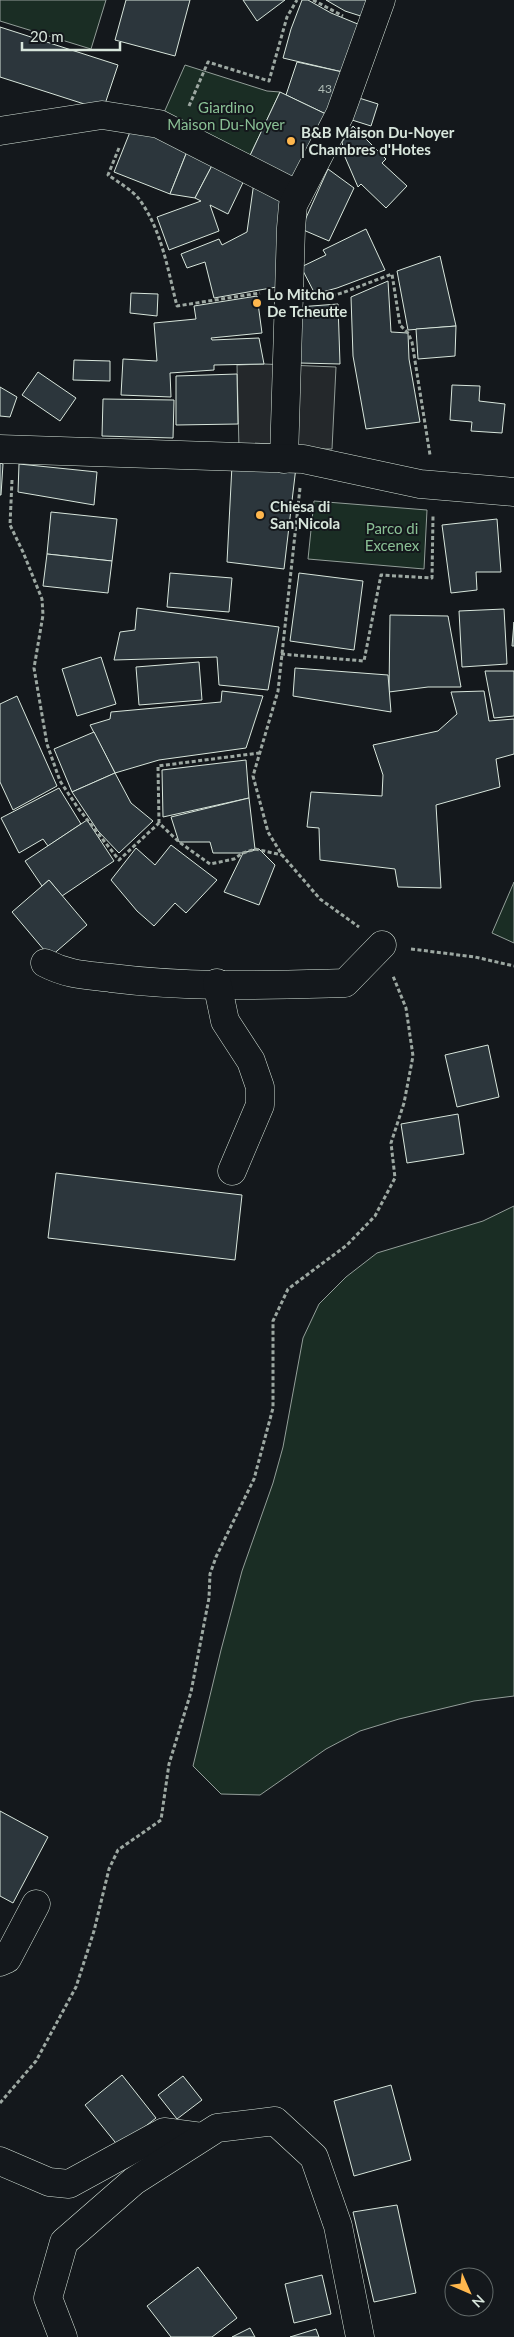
<svg xmlns="http://www.w3.org/2000/svg" width="514" height="2337" font-family="Lato,sans-serif">
<rect width="100%" height="100%" fill="#14181c"/>
<g fill="#1a2d24" stroke="#939e99">
<polygon points="0,0 106,0 91,49 0,21"/>
<polygon points="185,65 267,91 280,92 246,164 159,124"/>
<polygon points="314,501 427,510 424,569 308,559"/>
<polygon points="514,882 514,943 492,933"/>
<polygon points="514,1206 514,1696 474,1701 399,1719 360,1731 326,1749 260,1795 221,1794 193,1766 221,1650 242,1571 273,1483 283,1447 303,1338 319,1304 346,1277 377,1253 483,1221"/>
</g>
<polygon fill="#24282b" stroke="#939e99" points="264,364 336,367 332,449 239,449 237,365"/>
<g fill="#2c363c" stroke="#d8e6dc">
<polygon points="126,0 190,0 175,56 115,40"/>
<polygon points="243,0 285,0 257,21"/>
<polygon points="302,0 308,0 331,13 365,27 347,73 283,58 291,29"/>
<polygon points="326,0 376,0 370,19 345,11"/>
<polygon points="0,27 118,65 103,110 0,77"/>
<polygon points="297,62 347,73 330,116 286,95"/>
<polygon points="280,92 330,116 296,188 246,164"/>
<polygon points="359,98 378,104 371,126 352,120"/>
<polygon points="134,122 190,144 170,194 114,172"/>
<polygon points="353,126 386,159 382,163 407,186 386,208 361,184 358,187 345,157 342,142"/>
<polygon points="190,144 217,156 195,198 170,194"/>
<polygon points="217,156 248,172 228,214 210,205 219,231 169,250 157,217 201,201 195,198"/>
<polygon points="328,169 354,188 329,241 301,229"/>
<polygon points="254,182 289,199 288,285 214,298 205,262 187,268 181,254 219,239 222,245 247,232"/>
<polygon points="366,229 385,270 337,288 315,294 301,267 326,255 323,250"/>
<polygon points="440,256 456,326 408,330 397,271"/>
<polygon points="388,281 391,332 408,333 409,359 420,422 366,429 353,356 351,297"/>
<polygon points="131,293 158,294 157,316 130,313"/>
<polygon points="257,296 262,333 211,338 212,340 259,338 264,364 214,365 214,370 170,373 171,397 121,395 123,359 157,361 154,323 196,319 194,306"/>
<polygon points="338,304 340,364 300,363 298,307"/>
<polygon points="456,326 455,356 418,359 416,329"/>
<polygon points="74,360 110,361 110,381 73,380"/>
<polygon points="38,372 76,398 60,421 22,395"/>
<polygon points="237,374 238,424 176,425 176,376"/>
<polygon points="452,385 480,386 479,401 505,404 502,433 471,431 472,422 450,420"/>
<polygon points="0,387 17,397 10,417 0,416"/>
<polygon points="103,399 174,400 173,438 102,436"/>
<polygon points="0,463 3,464 1,495 0,495"/>
<polygon points="19,464 97,472 94,505 18,492"/>
<polygon points="232,465 296,467 284,569 227,562"/>
<polygon points="51,512 117,519 112,561 47,554"/>
<polygon points="497,519 501,572 476,572 477,590 451,593 442,525"/>
<polygon points="47,554 112,561 108,593 43,586"/>
<polygon points="170,573 232,578 229,612 167,607"/>
<polygon points="299,573 363,581 354,650 290,641"/>
<polygon points="137,608 279,627 268,690 219,685 217,657 114,660 120,632 135,630"/>
<polygon points="504,609 507,664 462,667 459,611"/>
<polygon points="390,615 448,616 461,687 428,687 389,692"/>
<polygon points="514,622 514,646 512,646"/>
<polygon points="101,657 116,704 77,716 62,669"/>
<polygon points="199,662 202,700 139,705 136,667"/>
<polygon points="295,668 388,675 391,712 293,696"/>
<polygon points="485,671 514,671 514,716 494,718"/>
<polygon points="222,691 263,696 246,748 159,760 115,773 90,725 110,719 111,712 221,702"/>
<polygon points="484,691 489,721 514,719 514,754 496,759 500,787 436,805 441,888 398,887 395,869 320,860 319,828 307,827 311,792 382,796 383,775 373,745 438,731 457,714 451,692"/>
<polygon points="17,696 57,786 13,810 0,782 0,704"/>
<polygon points="94,732 115,773 72,792 54,749"/>
<polygon points="246,760 249,798 163,817 162,770"/>
<polygon points="115,773 131,803 153,821 119,853 98,831 72,792"/>
<polygon points="59,788 81,824 48,846 43,839 19,853 1,818"/>
<polygon points="249,798 255,849 243,853 213,853 210,842 179,842 171,817"/>
<polygon points="87,820 114,861 62,896 49,880 42,886 25,861"/>
<polygon points="171,845 217,880 186,913 175,903 154,926 137,911 111,880 136,848 155,865"/>
<polygon points="259,849 275,865 259,905 224,892 243,853"/>
<polygon points="49,880 87,925 50,957 12,912"/>
<polygon points="488,1045 499,1097 457,1107 445,1055"/>
<polygon points="458,1114 464,1154 407,1163 401,1124"/>
<polygon points="56,1173 242,1195 235,1260 48,1238"/>
<polygon points="0,1811 48,1837 13,1903 0,1896"/>
<polygon points="122,2075 156,2118 119,2147 85,2105"/>
<polygon points="183,2076 202,2100 177,2119 158,2095"/>
<polygon points="391,2085 411,2160 354,2176 334,2101"/>
<polygon points="397,2205 416,2293 374,2302 353,2212"/>
<polygon points="198,2267 237,2318 212,2337 171,2337 147,2306"/>
<polygon points="322,2275 331,2314 294,2323 285,2284"/>
<polygon points="250,2328 255,2337 232,2337"/>
<polygon points="316,2329 319,2337 290,2337"/>
</g>
<g fill="none" stroke-linecap="round" stroke-linejoin="round">
<defs>
<g id="minor">
<polyline points="0,131 102,115 159,124 298,195"/>
<polyline points="284,459 291,228 293,205 340,114 381,0"/>
<path d="M45,963C68,975 86,975 111,978C189,988 268,985 345,983L382,945"/>
<polyline points="217,983 225,1021 251,1061 260,1087 260,1105 232,1171"/>
<polyline points="0,1962 7,1959 36,1904"/>
<polyline points="0,2161 49,2182 69,2184 164,2132 202,2137"/>
<polyline points="63,2337 48,2298 64,2242 134,2181 217,2128 275,2121 314,2157 338,2226 360,2337"/>
</g>
<polyline id="major" points="0,449 303,459 420,484 514,492"/>
</defs>
<use href="#minor" stroke="#d8e6dc" stroke-width="29"/>
<use href="#major" stroke="#d8e6dc" stroke-width="29"/>
<g stroke="#9da8a2" stroke-width="3" stroke-dasharray="4 2.5" stroke-linecap="butt">
<polyline points="313,0 343,16"/>
<polyline points="189,106 208,62 269,81 287,17 297,0"/>
<path d="M119,148L108,175C118,182 132,190 139,199C162,230 168,271 177,306L260,293"/>
<polyline points="319,299 342,293 392,274 400,325 408,333 412,342 430,455"/>
<polyline points="12,480 10,525 23,552 42,599 43,615 34,668 47,744 60,781 78,808 119,860 159,823 179,842 210,864 234,859 243,853 255,849 282,855"/>
<polyline points="300,488 278,691 253,776 268,832 282,855 320,899 359,927"/>
<polyline points="281,654 364,661 381,575 432,578 433,516"/>
<polyline points="159,823 158,766 259,753"/>
<polyline points="411,949 475,957 514,966"/>
<polyline points="0,2103 36,2061 76,1987 94,1931 109,1869 118,1850 161,1820 169,1764 191,1692 209,1598 210,1574 216,1557 254,1479 273,1408 273,1321 288,1289 347,1245 375,1216 395,1178 391,1143 404,1103 413,1056 406,1008 393,976"/>
</g>
<use href="#minor" stroke="#14181c" stroke-width="28"/>
<use href="#major" stroke="#14181c" stroke-width="28"/>
</g>
<g fill="#ffb74d" stroke="#14181c" stroke-width="2">
<circle cx="291" cy="141" r="5"/>
<circle cx="257" cy="303" r="5"/>
<circle cx="260" cy="515" r="5"/>
</g>
<g text-anchor="middle" dominant-baseline="central" stroke-width="4" stroke-linejoin="round" paint-order="stroke">
<g font-size="12" fill="#adbab4">
<text x="325" y="88">43</text>
</g>
<g font-size="15" fill="#8ac095" stroke="#14181c">
<text x="226" y="107">Giardino<tspan x="226" dy="17">Maison Du-Noyer</tspan></text>
<text x="392" y="528">Parco di<tspan x="392" dy="17">Excenex</tspan></text>
</g>
<g font-size="15" font-weight="bold" fill="#d8e6dc" stroke="#14181c" text-anchor="start">
<text x="301" y="132">B&amp;B Maison Du-Noyer<tspan x="301" dy="17">| Chambres d'Hotes</tspan></text>
<text x="267" y="294">Lo Mitcho<tspan x="267" dy="17">De Tcheutte</tspan></text>
<text x="270" y="506">Chiesa di<tspan x="270" dy="17">San Nicola</tspan></text>
</g>
</g>
<g transform="translate(469 2292) rotate(135)"><circle r="24" fill="#14181c" stroke="#626a69"/>
<path d="M0-4L9 19L0 12L-9 19Z" fill="#ffb74d"/>
<text y="-8" font-size="14" font-weight="bold" text-anchor="middle" fill="#d8e6dc">N</text>
</g>
<path d="M22 42v8h98v-8" fill="none" stroke="#d8e6dc" stroke-width="2.5"/>
<text x="30" y="42" font-size="15" fill="#d8e6dc" stroke="#14181c" stroke-width="4" paint-order="stroke">20 m</text>
</svg>
